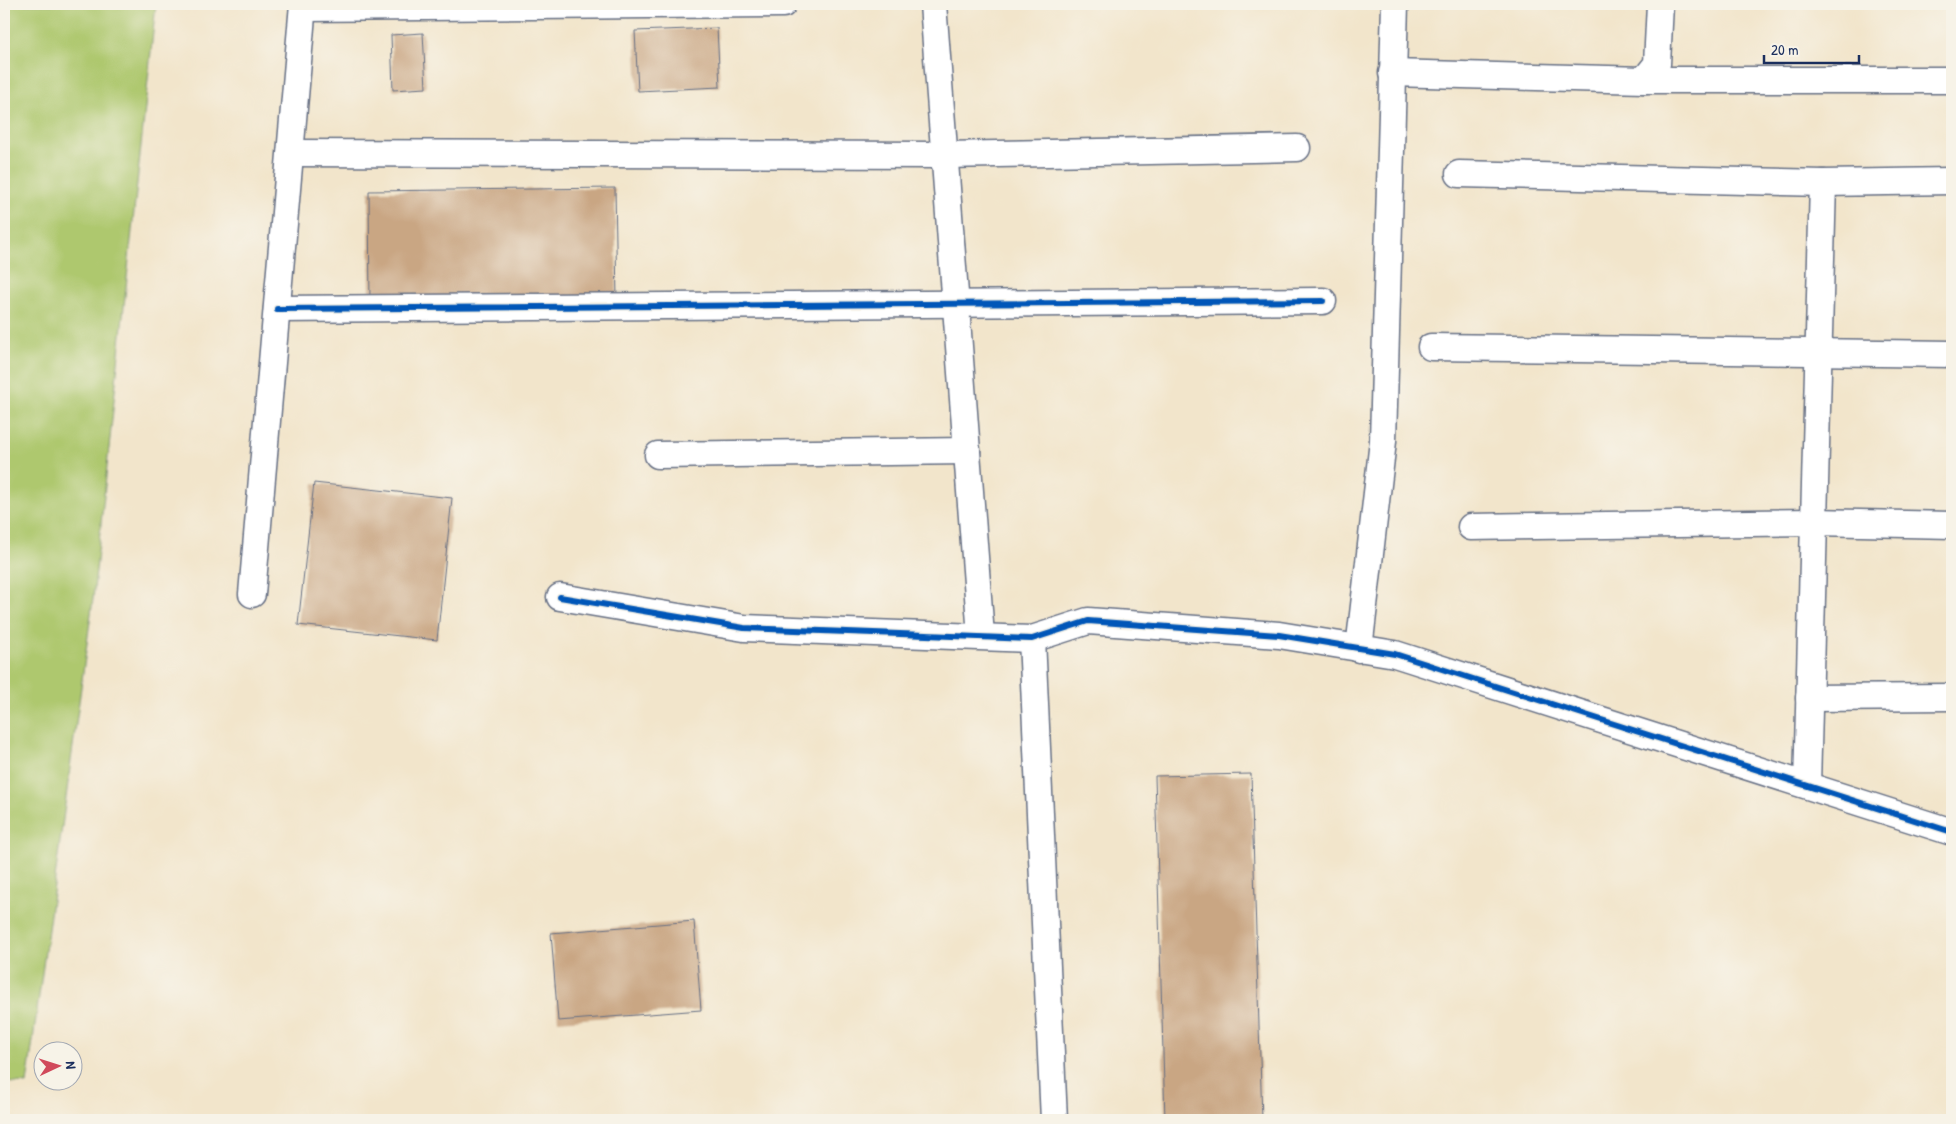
<svg xmlns="http://www.w3.org/2000/svg" width="1956" height="1124" font-family="'Patrick Hand',sans-serif">
<rect width="100%" height="100%" fill="#f7f3e8"/>
<filter id="ink" filterUnits="userSpaceOnUse"><feTurbulence type="fractalNoise" baseFrequency=".02" numOctaves="2"/><feDisplacementMap in="SourceGraphic" scale="10" xChannelSelector="R" yChannelSelector="G"/><feConvolveMatrix kernelMatrix="1 2 1 2 8 2 1 2 1" color-interpolation-filters="sRGB"/></filter>
<filter id="wash" filterUnits="userSpaceOnUse"><feTurbulence type="fractalNoise" baseFrequency=".0096" numOctaves="4" result="noise"/><feDisplacementMap in="SourceGraphic" scale="20" xChannelSelector="R" yChannelSelector="G"/><feGaussianBlur stdDeviation="1.12" result="paint"/><feColorMatrix in="noise" values="0 0 0 0 0 0 0 0 0 0 0 0 0 0 0 0 0 1.4 0 .05"/><feComposite in="paint" operator="in"/></filter>
<g filter="url(#wash)">
<rect width="100%" height="100%" fill="#f2e5cb"/>
<polygon fill="#aec86e" stroke="#647c66" points="4,4 156,4 93,599 27,1084 4,1082"/>
<g id="blocks">
<g fill="#c9a683">
<polygon points="717,28 720,87 638,91 635,31"/>
<polygon points="423,33 426,88 393,90 391,35"/>
<polygon points="615,188 617,300 370,304 369,191"/>
<polygon points="314,483 452,498 437,640 298,625"/>
<polygon points="1251,774 1262,1120 1165,1120 1155,776"/>
<polygon points="694,921 701,1010 558,1021 551,933"/>
</g>
</g>
</g>
<g filter="url(#ink)">
<use href="#blocks" fill-opacity="0" stroke="#666f84" stroke-width="1"/>
<g fill="none" stroke-linecap="round" stroke-linejoin="round">
<defs>
<g id="minor">
<polyline points="933,4 981,636"/>
<polyline points="303,8 783,4"/>
<polyline points="1392,73 1644,80 1657,64 1660,4"/>
<polyline points="1644,80 1952,80"/>
<polyline points="291,153 945,155 1297,148"/>
<polyline points="1459,174 1823,183 1952,181"/>
<polyline points="277,309 1323,301"/>
<polyline points="1431,347 1952,354"/>
<polyline points="658,455 967,451"/>
<polyline points="1471,527 1814,522 1952,525"/>
<polyline points="252,594 303,4"/>
<polyline points="560,597 744,628 1032,639 1088,621 1279,635 1395,654 1952,832"/>
<polyline points="1032,639 1054,1120"/>
<polyline points="1359,649 1383,441 1395,4"/>
<polyline points="1809,698 1952,697"/>
<polyline points="1807,785 1823,183"/>
</g>
</defs>
<use href="#minor" stroke="#666f84" stroke-width="29"/>
<use href="#minor" stroke="#fff" stroke-width="26"/>
<defs>
<g id="cycleway">
<polyline points="277,309 1323,301"/>
<polyline points="560,597 744,628 1032,639 1088,621 1279,635 1395,654 1952,832"/>
</g>
</defs>
<use href="#cycleway" stroke="#f7f3e8" stroke-width="9"/>
<use href="#cycleway" stroke="#0057b8" stroke-width="6"/>
</g>
</g>
<rect width="1956" height="1124" fill="none" stroke="#f7f3e8" stroke-width="20"/>
<g transform="translate(58 1066) rotate(86)"><circle r="24" fill="#f7f3e8" stroke="#9fa5b1"/>
<path d="M0-4L9 19L0 12L-9 19Z" fill="#d1495b"/>
<text y="-8" font-size="14" font-weight="bold" text-anchor="middle" fill="#1b2f5e">N</text>
</g>
<path d="M1764 55v8h95v-8" fill="none" stroke="#1b2f5e" stroke-width="2.5"/>
<text x="1771" y="55" font-size="15" fill="#1b2f5e" stroke="#f7f3e8" stroke-width="4" paint-order="stroke">20 m</text>
</svg>
